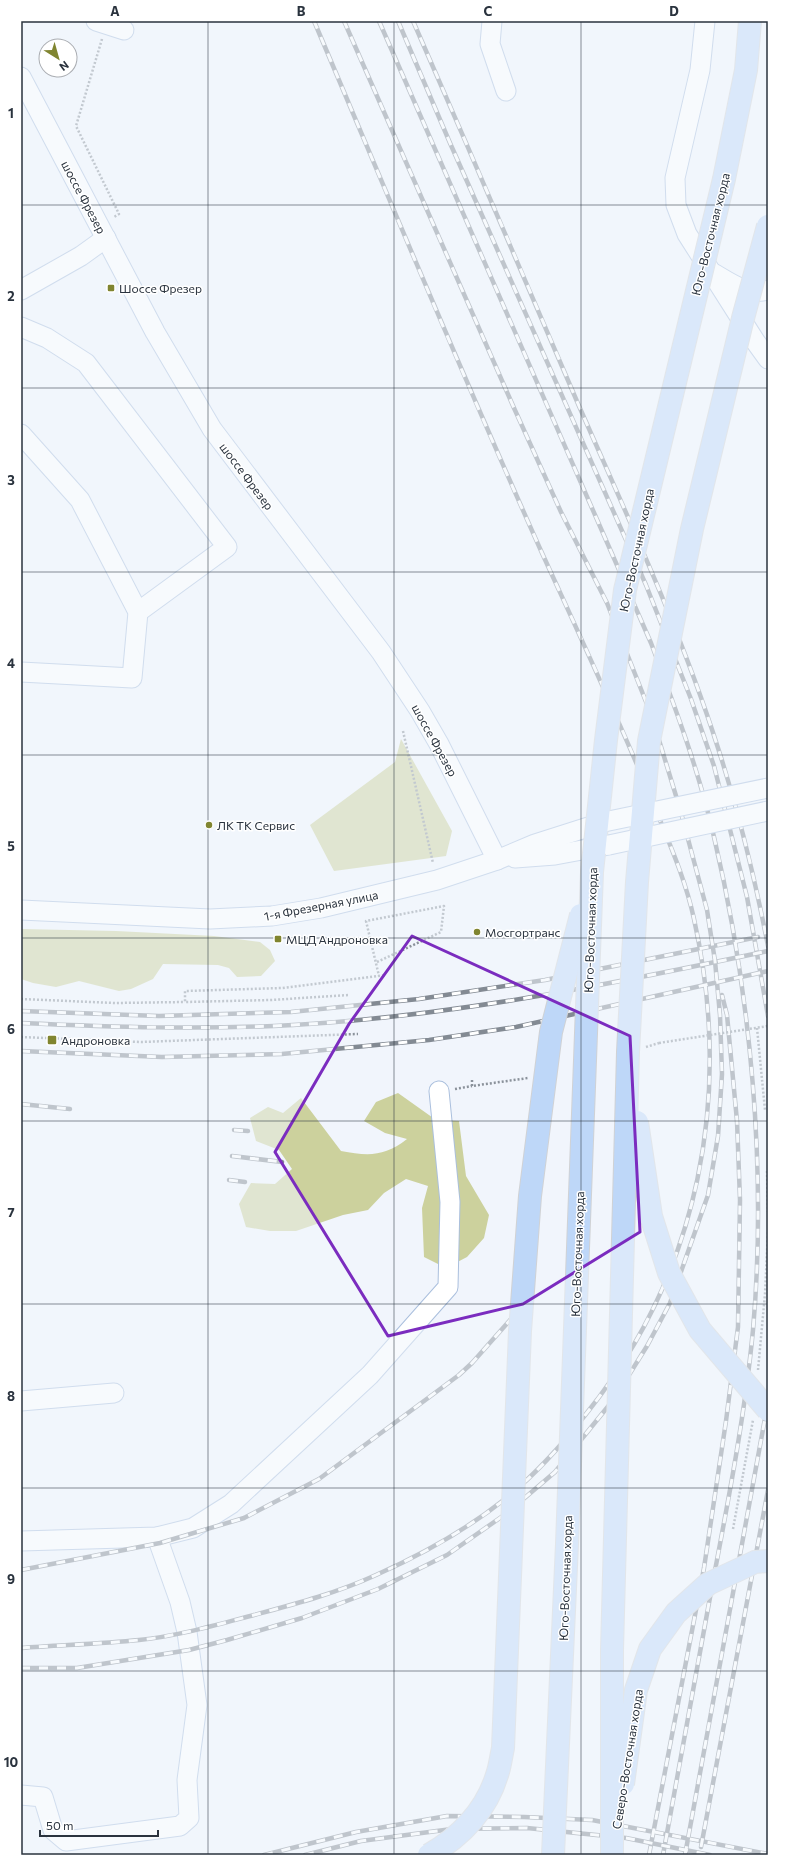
<svg xmlns="http://www.w3.org/2000/svg" width="789" height="1876" font-family="Commissioner,sans-serif">
<rect width="100%" height="100%" fill="#f1f5fc"/>
<g fill="#ccd19d">
<polygon points="401,739 452,831 446,856 334,871 310,825 395,762"/>
<polygon points="21,929 116,931 214,936 260,942 270,950 275,961 261,976 237,977 229,968 218,965 163,964 153,979 131,989 119,991 79,981 56,987 33,983 21,979"/>
<path d="M398,1093L436,1120L459,1121L466,1176L489,1215L484,1238L467,1257L446,1268L424,1257L422,1208L428,1186L406,1179L384,1193L368,1210L343,1215L296,1231H270L246,1227L239,1204L251,1183L275,1184L292,1169L279,1150L256,1141L250,1118L268,1107L283,1113L301,1098L341,1151C368,1156 384,1157 407,1139L385,1133L364,1121L376,1102Z"/>
</g>
<g fill="none" stroke-linecap="round" stroke-linejoin="round">
<defs>
<g id="minor">
<polyline points="96,21 124,30"/>
<polyline points="492,21 490,44 506,91"/>
<polyline points="705,21 700,70 675,178 676,205 687,234 755,341 768,359"/>
<polyline points="21,77 155,332 212,429 381,652 420,711 439,744 497,860"/>
<path d="M715,274C732,284 748,296 768,290"/>
<polyline points="21,290 81,256 106,238"/>
<polyline points="21,327 47,338 86,363 227,547 138,612"/>
<polyline points="21,434 80,500 138,612 132,678 21,672"/>
<polyline points="515,858 555,855 609,845"/>
<polyline points="21,910 210,919 272,916 321,908 437,880 497,860 535,844 604,822"/>
<polyline points="21,1401 114,1393"/>
<polyline points="21,1541 157,1537 193,1528 231,1504 370,1375 448,1287 450,1202 439,1091"/>
<polyline points="21,1795 43,1797 53,1830 66,1841 180,1826 189,1818 187,1780 197,1705 187,1632 180,1602 157,1537"/>
</g>
</defs>
<use href="#minor" stroke="#aabfdd" stroke-width="21"/>
<g stroke="#8b929b" stroke-width="2.5" stroke-dasharray="2 2" stroke-linecap="butt">
<polyline points="102,39 76,126 119,214 114,217"/>
<polyline points="403,731 433,863"/>
<polyline points="377,962 441,932 444,906 366,921 379,976"/>
<polyline points="348,995 271,1000 185,1002 185,991 282,988 386,975"/>
<polyline points="21,999 115,1003 185,1002"/>
<polyline points="757,1028 765,1110"/>
<polyline points="21,1037 141,1042 358,1034"/>
<polyline points="646,1047 659,1043"/>
<polyline points="472,1080 472,1086 528,1078"/>
<polyline points="455,1089 472,1086"/>
<polyline points="767,1171 768,1212"/>
<polyline points="758,1370 765,1294 768,1232"/>
<polyline points="733,1529 753,1420"/>
</g>
<use href="#minor" stroke="#fff" stroke-width="19"/>
<defs>
<g id="rail">
<path d="M379,21L651,643C675,707 699,771 714,837C751,994 767,1170 753,1330C745,1414 729,1497 713,1581C696,1672 680,1764 663,1855"/>
<polyline points="398,21 450,143 646,585 691,699 714,766 747,897 768,1016"/>
<path d="M413,21C469,149 524,277 579,406C628,518 681,631 718,748C739,813 755,879 768,946"/>
<polyline points="21,1011 159,1016 291,1012 419,999 545,980 758,937"/>
<path d="M21,1023C112,1027 202,1030 293,1025C454,1016 611,984 768,951"/>
<polyline points="21,1051 162,1057 282,1054 429,1040 516,1027 768,971"/>
<polyline points="21,1104 70,1109"/>
<polyline points="234,1130 248,1131"/>
<polyline points="232,1156 282,1162"/>
<polyline points="229,1180 245,1182"/>
<polyline points="21,1570 160,1543 244,1518 319,1479 459,1375 472,1363 511,1319"/>
<path d="M21,1648C60,1645 100,1644 139,1640C178,1636 216,1625 254,1615C295,1604 337,1593 376,1575C421,1555 466,1530 505,1499C536,1474 562,1445 586,1414C700,1272 733,1095 694,919C685,877 667,838 651,798C617,715 579,634 542,553C463,377 389,198 314,21"/>
<polyline points="21,1668 77,1668 189,1650 227,1640 302,1618 378,1589 447,1555 507,1513 555,1472 614,1399 647,1346 670,1303 708,1195 718,1136 722,1074 720,1015 715,961 707,910 680,809 652,717 607,603 561,512 514,408 344,21"/>
<polyline points="701,1847 768,1490"/>
<polyline points="264,1855 356,1832 447,1816 524,1817 592,1820 768,1854"/>
<polyline points="305,1855 361,1841 452,1829 527,1828 626,1838 710,1855"/>
<polyline points="649,1855 704,1568 726,1421 738,1327 740,1200 737,1121 727,1015 722,995"/>
<polyline points="685,1855 768,1402"/>
</g>
</defs>
<use href="#rail" stroke="#838a93" stroke-width="4.5"/>
<use href="#rail" stroke="#fff" stroke-width="3" stroke-dasharray="9" stroke-linecap="butt"/>
<defs>
<g id="minor-bridge">
<polyline points="604,822 768,788"/>
<polyline points="609,845 768,811"/>
</g>
<g id="major-bridge">
<polyline points="637,1122 651,1216 669,1273 700,1330 768,1410"/>
<polyline points="623,1784 636,1690 650,1649 676,1613 708,1584 755,1562 768,1561"/>
<path d="M429,1855C460,1837 486,1811 497,1775C500,1767 501,1757 503,1748L520,1331L530,1196L551,1032L581,915"/>
<polyline points="553,1855 567,1544 592,872 606,740 625,590 724,179 746,70 750,21"/>
<polyline points="612,1855 612,1650 628,1052 637,882 649,741 692,529 743,318 768,226"/>
</g>
</defs>
<use href="#minor-bridge" stroke="#aabfdd" stroke-width="21" stroke-linecap="butt"/>
<use href="#major-bridge" stroke="#d0d2d5" stroke-width="24" stroke-linecap="butt"/>
<polyline stroke="#8b929b" stroke-width="2.5" stroke-dasharray="2 2" stroke-linecap="butt" points="659,1043 768,1026"/>
<use href="#minor-bridge" stroke="#fff" stroke-width="19"/>
<use href="#major-bridge" stroke="#bed7f8" stroke-width="22"/>
</g>
<path d="M0 0H789V1876H0ZM412,936L630,1036L640,1232L523,1304L388,1336L275,1152L349,1024Z" fill="#f1f5fc" fill-opacity=".55" fill-rule="evenodd"/>
<path fill="none" stroke="#7b2cbf" stroke-width="3" stroke-linejoin="round" d="M412,936L630,1036L640,1232L523,1304L388,1336L275,1152L349,1024Z"/>
<path fill="none" stroke="#2a333e" stroke-width="1" stroke-opacity="0.55" d="M208,21V1855M394,21V1855M581,21V1855M21,205H768M21,388H768M21,572H768M21,755H768M21,938H768M21,1121H768M21,1304H768M21,1488H768M21,1671H768"/>
<g fill="#808530" stroke="#fff" stroke-width="1.5">
<rect x="107" y="284" width="8" height="8" rx="2"/>
<circle cx="209" cy="825" r="4"/>
<circle cx="477" cy="932" r="4"/>
<rect x="274" y="935" width="8" height="8" rx="2"/>
<rect x="47" y="1035" width="10" height="10" rx="2"/>
</g>
<g text-anchor="middle" dominant-baseline="central" stroke-width="3" stroke-linejoin="round" paint-order="stroke">
<g font-size="12" fill="#2a333e" stroke="#fff">
<text transform="translate(84 197) rotate(62)">шоссе Фрезер</text>
<text transform="translate(710 234) rotate(-76)">Юго-Восточная хорда</text>
<text transform="translate(247 476) rotate(53)">шоссе Фрезер</text>
<text transform="translate(636 550) rotate(-78)">Юго-Восточная хорда</text>
<text transform="translate(435 740) rotate(61)">шоссе Фрезер</text>
<text transform="translate(321 905) rotate(-11)">1-я Фрезерная улица</text>
<text transform="translate(590 930) rotate(-88)">Юго-Восточная хорда</text>
<text transform="translate(577 1254) rotate(-88)">Юго-Восточная хорда</text>
<text transform="translate(565 1578) rotate(-88)">Юго-Восточная хорда</text>
<text transform="translate(627 1759) rotate(-81)">Северо-Восточная хорда</text>
</g>
<g font-size="12" fill="#2a333e" stroke="#fff" text-anchor="start">
<text x="119" y="288">Шоссе Фрезер</text>
<text x="217" y="825">ЛК ТК Сервис</text>
<text x="485" y="932">Мосгортранс</text>
<text x="286" y="939">МЦД Андроновка</text>
<text x="61" y="1040">Андроновка</text>
</g>
</g>
<rect width="789" height="1876" fill="none" stroke="#ffffff" stroke-width="44"/>
<g transform="translate(58 58) rotate(143)"><circle r="19" fill="#ffffff" stroke="#aaadb2"/>
<path d="M0-3L7 15L0 10L-7 15Z" fill="#808530"/>
<text y="-6" font-size="11" font-weight="bold" text-anchor="middle" fill="#2a333e">N</text>
</g>
<path d="M40 1830v6h118v-6" fill="none" stroke="#2a333e" stroke-width="2"/>
<text x="46" y="1830" font-size="12" fill="#2a333e" stroke="#ffffff" stroke-width="3" paint-order="stroke">50 m</text>
<rect x="22" y="22" width="745" height="1832" fill="none" stroke="#2a333e" stroke-width="1.5"/>
<g font-size="13" text-anchor="middle" font-weight="bold" fill="#2a333e">
<text x="115" y="16">A</text>
<text x="301" y="16">B</text>
<text x="488" y="16">C</text>
<text x="674" y="16">D</text>
<text x="11" y="118">1</text>
<text x="11" y="301">2</text>
<text x="11" y="485">3</text>
<text x="11" y="668">4</text>
<text x="11" y="851">5</text>
<text x="11" y="1034">6</text>
<text x="11" y="1217">7</text>
<text x="11" y="1401">8</text>
<text x="11" y="1584">9</text>
<text x="11" y="1767">10</text>
</g>
</svg>
